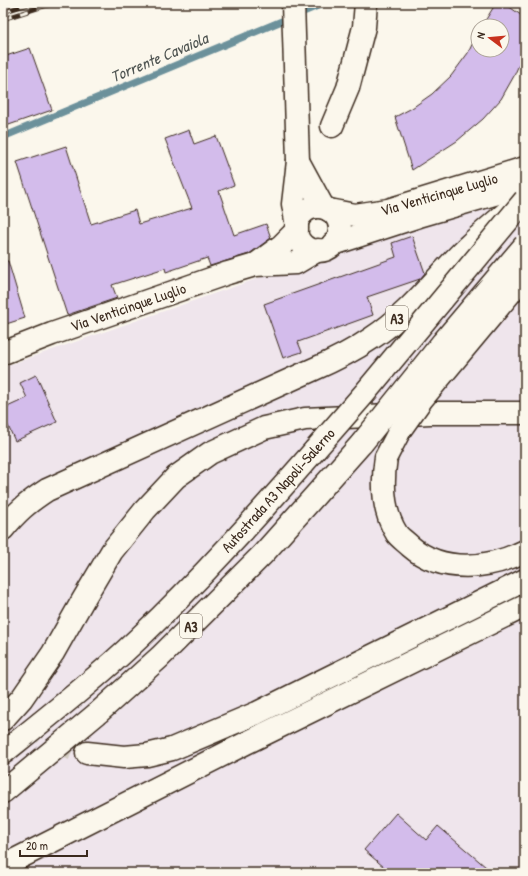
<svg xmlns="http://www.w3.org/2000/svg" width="528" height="876" font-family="'Patrick Hand',sans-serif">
<rect width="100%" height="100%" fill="#fbf7ec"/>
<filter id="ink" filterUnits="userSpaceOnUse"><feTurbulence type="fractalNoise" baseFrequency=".025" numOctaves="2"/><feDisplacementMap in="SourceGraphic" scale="8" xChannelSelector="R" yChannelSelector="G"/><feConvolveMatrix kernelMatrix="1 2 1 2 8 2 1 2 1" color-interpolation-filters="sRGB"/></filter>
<g filter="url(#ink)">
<polygon fill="#efe5ec" points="525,155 525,873 3,873 3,367 425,220"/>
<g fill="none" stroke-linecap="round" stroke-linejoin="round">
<polyline stroke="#6c919b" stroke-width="7" points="3,137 325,3"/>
</g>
<g fill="#d3bceb" stroke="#3b2a1e">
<polygon points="496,3 504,3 525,18 525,51 514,76 501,99 483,119 457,141 412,170 395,117 412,108 432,94 451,76 468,53 478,32 478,50 502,50 502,26 482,26"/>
<polygon points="30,48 52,110 3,127 3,57"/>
<polygon points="189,130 194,144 216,136 234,185 219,191 234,235 266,224 271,238 249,254 210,266 207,258 166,272 165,268 112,285 117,298 67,315 17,162 66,146 91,224 135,210 139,224 192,208 165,139"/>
<polygon points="412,236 425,273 420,279 367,297 373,315 298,342 302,352 283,358 264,304 396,257 392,243"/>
<polygon points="3,261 8,261 25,318 3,325"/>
<polygon points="36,375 57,422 15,441 3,415 3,409 27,398 20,383"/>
<polygon points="396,813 426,840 438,826 493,873 391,873 364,850"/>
</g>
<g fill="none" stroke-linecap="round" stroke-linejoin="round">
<path stroke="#d5cec3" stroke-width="22" stroke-dasharray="22 11" stroke-linecap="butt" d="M3,697C20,718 45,737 69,748C75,751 81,752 87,753"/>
<defs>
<g id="minor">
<polyline points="293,3 298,161 293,204 297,226"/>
<polyline points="332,126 348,88 364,27 366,3"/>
<polyline points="298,161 323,207"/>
</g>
<g id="major">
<circle cx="318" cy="229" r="22"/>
<polyline points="329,210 355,215 388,210 525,168"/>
<polyline points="333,244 419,216 525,185"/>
<polyline points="255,265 281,246 297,230"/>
<polyline points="3,353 52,334 228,273 255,265 296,263 318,250"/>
</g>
<g id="highway">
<path d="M386,457C382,483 382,511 397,534C400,538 406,542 410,546C442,574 489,569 525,551"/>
<path d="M3,529C17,512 27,503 47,490L312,370C333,361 353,351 372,338C409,314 436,277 468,246C481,234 494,223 507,212"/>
<polyline points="3,719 22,698 53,653 83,600 112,551 145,510 176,477 210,453 264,428 305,419 430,413 525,413"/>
<path d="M3,753C49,716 96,679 139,638C201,579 259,514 315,450"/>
<polyline points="87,753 124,757 147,755 172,749 257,713 525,580"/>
<polyline points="3,792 99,712 160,657 263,554 362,443"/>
<polyline points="3,866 246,743 525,606"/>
</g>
</defs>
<use href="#minor" stroke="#3b2a1e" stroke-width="25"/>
<use href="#major" stroke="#3b2a1e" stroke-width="25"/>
<use href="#highway" stroke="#3b2a1e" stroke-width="25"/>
<use href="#minor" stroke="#fbf7ec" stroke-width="22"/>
<use href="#major" stroke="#fbf7ec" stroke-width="22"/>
<use href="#highway" stroke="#fbf7ec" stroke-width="22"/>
<defs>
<g id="rail">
<polyline points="3,12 32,3"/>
<polyline points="3,19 54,3"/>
</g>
</defs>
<use href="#rail" stroke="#3b2a1e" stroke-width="4.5"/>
<use href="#rail" stroke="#fbf7ec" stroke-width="3" stroke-dasharray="9" stroke-linecap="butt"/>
<defs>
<g id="highway-bridge">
<polyline points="362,443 443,342 525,245"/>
<polyline points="315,450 364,394 525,200"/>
<polyline points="386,457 400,430 422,399 512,291 525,272"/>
</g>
</defs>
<use href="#highway-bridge" stroke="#3b2a1e" stroke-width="25" stroke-linecap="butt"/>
<use href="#highway-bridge" stroke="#fbf7ec" stroke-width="22"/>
</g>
</g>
<g text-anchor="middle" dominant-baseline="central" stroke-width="4" stroke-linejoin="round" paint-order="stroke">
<g fill="#fbf7ec" stroke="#75685c" stroke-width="1">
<rect x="386" y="306" width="22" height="24" rx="3"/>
<rect x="180" y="614" width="22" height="24" rx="3"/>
</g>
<g font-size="14" font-weight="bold" fill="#3b2a1e">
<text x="397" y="318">A3</text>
<text x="191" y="626">A3</text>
</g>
<g font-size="15" fill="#3b2a1e" stroke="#fbf7ec">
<text transform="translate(439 194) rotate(-16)">Via Venticinque Luglio</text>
<text transform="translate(128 307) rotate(-19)">Via Venticinque Luglio</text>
<text transform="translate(278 490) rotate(-48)">Autostrada A3 Napoli-Salerno</text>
</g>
<g font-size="16" font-style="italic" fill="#505552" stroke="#fbf7ec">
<text transform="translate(159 57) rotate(-23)">Torrente Cavaiola</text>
</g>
</g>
<rect width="528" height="876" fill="none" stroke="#fbf7ec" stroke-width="16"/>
<rect x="8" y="8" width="512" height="860" fill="none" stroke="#3b2a1e" stroke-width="1.5" filter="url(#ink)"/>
<g transform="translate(490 38) rotate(286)"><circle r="19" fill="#fbf7ec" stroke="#aea59a"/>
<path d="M0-3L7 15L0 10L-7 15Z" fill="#c8321e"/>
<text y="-6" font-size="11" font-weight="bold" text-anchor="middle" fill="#3b2a1e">N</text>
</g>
<path d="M20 850v6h67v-6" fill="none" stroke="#3b2a1e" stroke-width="2"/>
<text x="26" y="850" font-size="12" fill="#3b2a1e" stroke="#fbf7ec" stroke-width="3" paint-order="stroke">20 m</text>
</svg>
